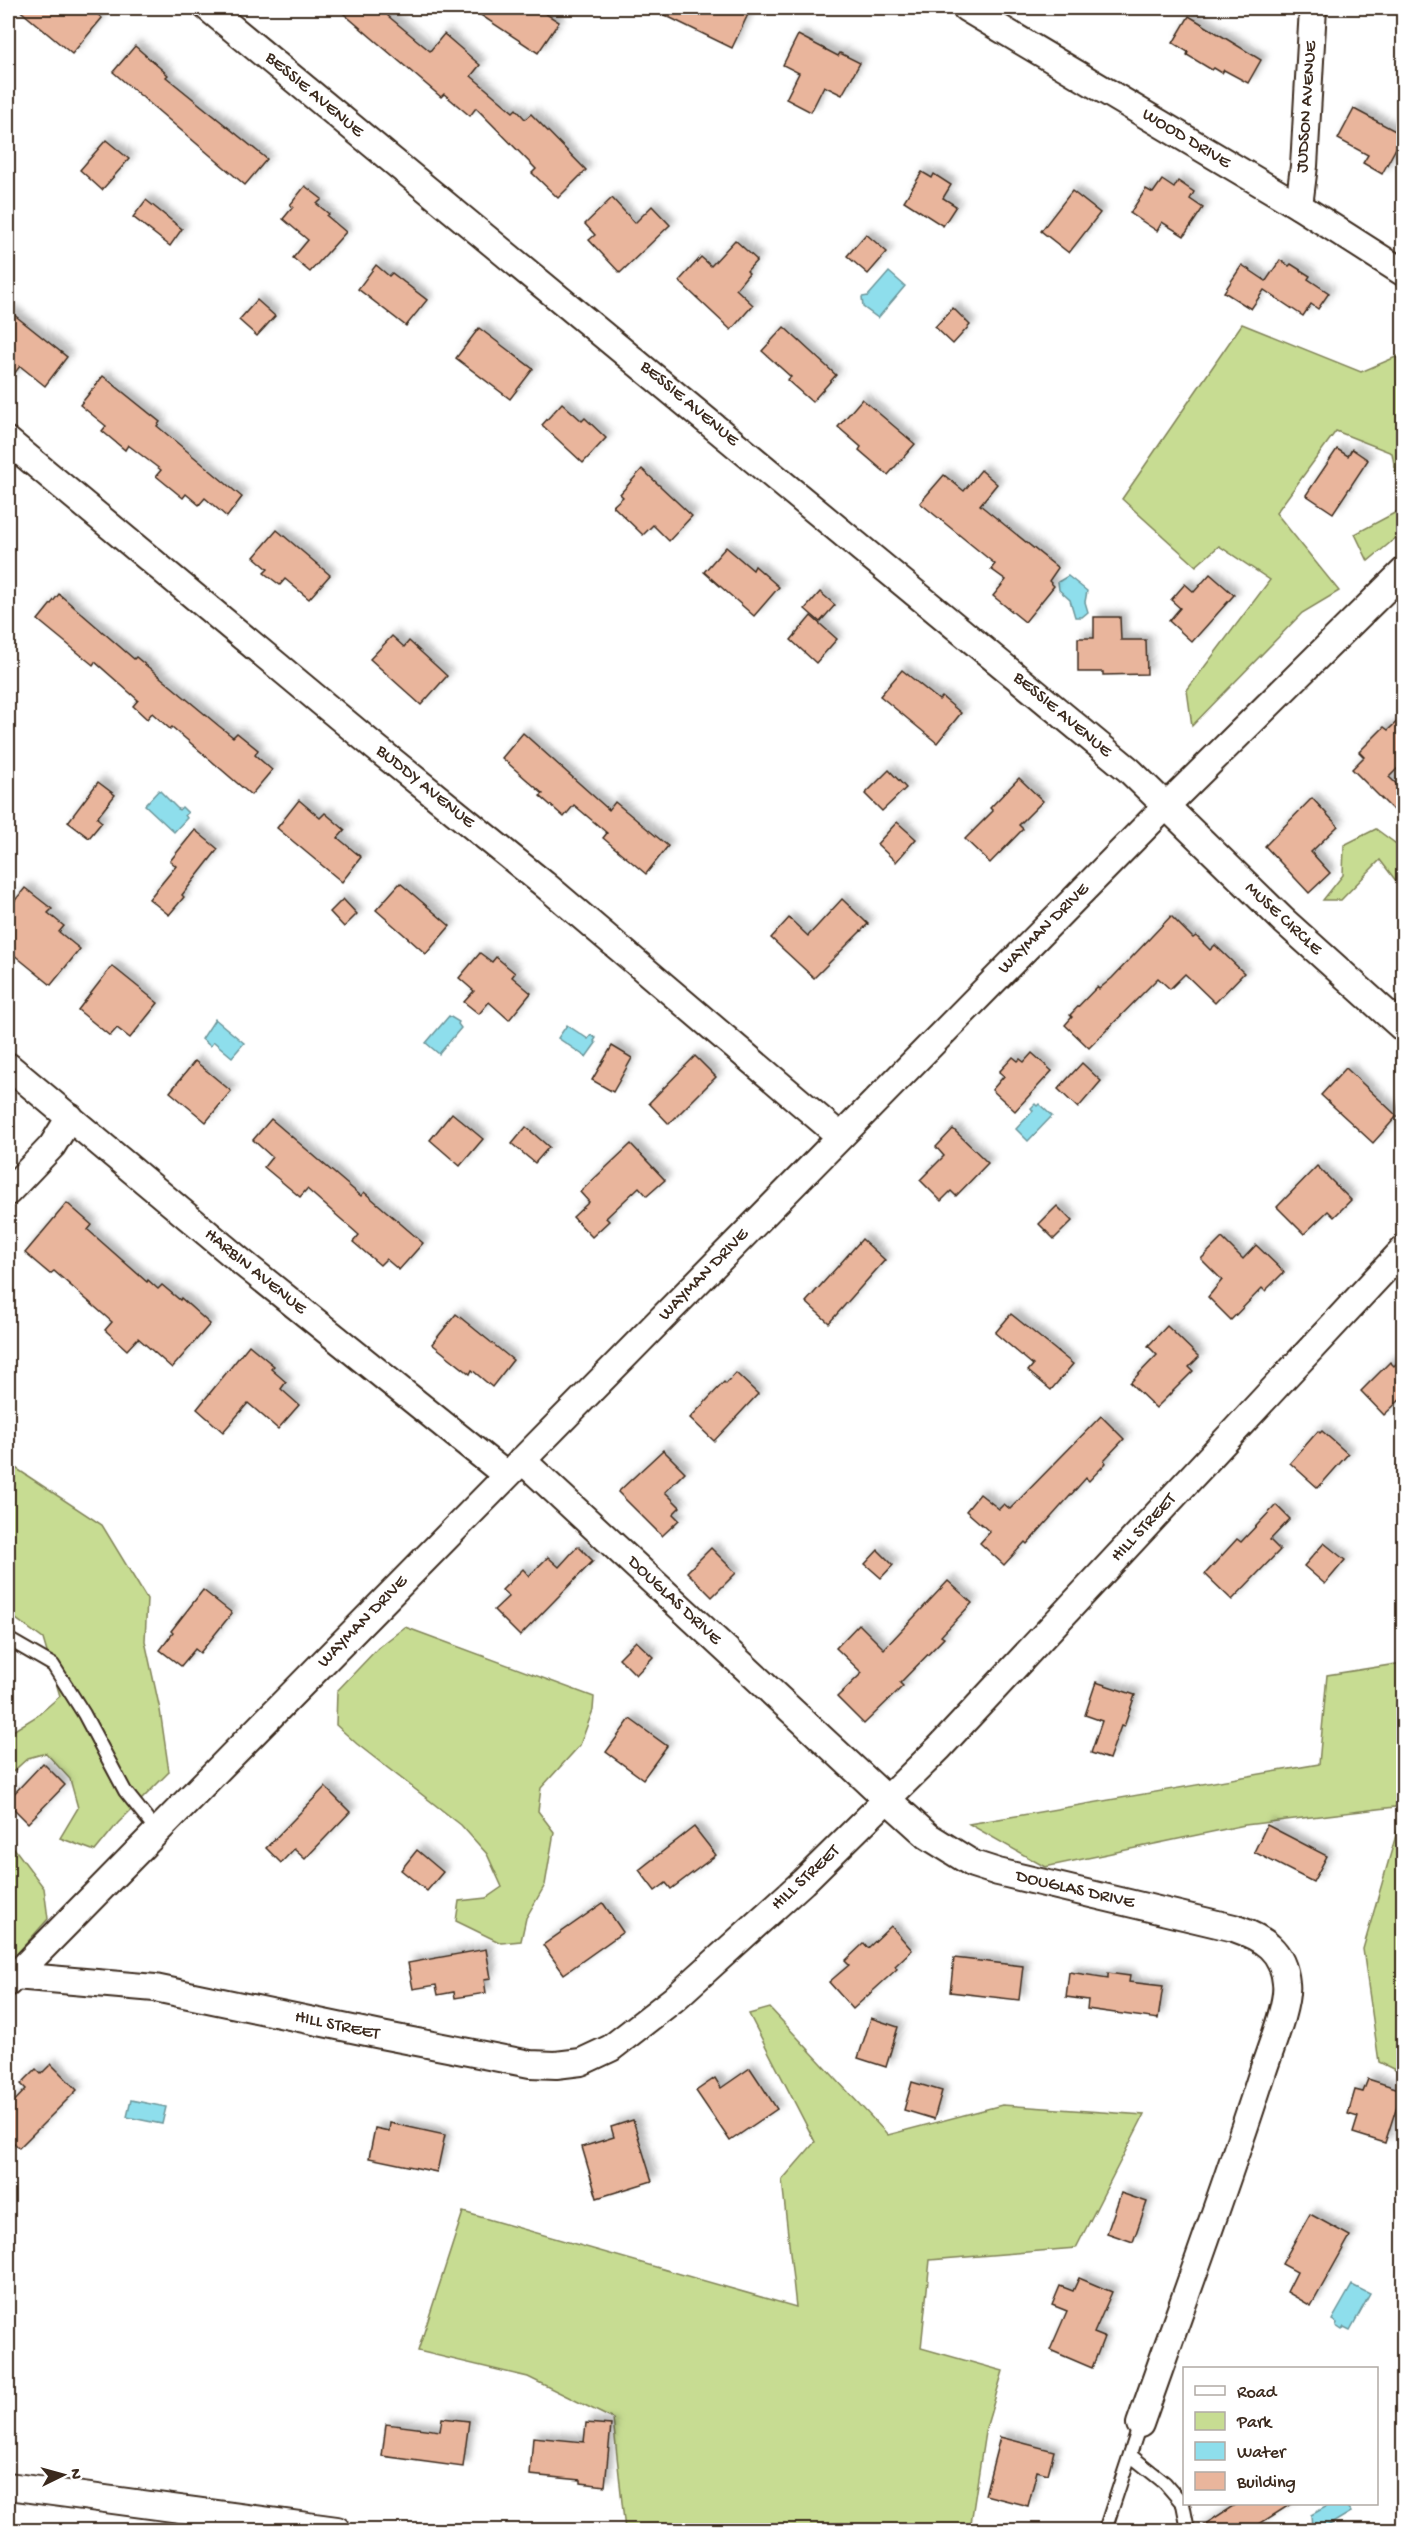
<svg xmlns="http://www.w3.org/2000/svg" width="1411" height="2538" font-family="'Gochi Hand',sans-serif">
<defs>
<filter id="shadow"><feDropShadow dx="5.5" dy="-5.5" stdDeviation="3" flood-color="#0004"/></filter>
</defs>
<rect width="100%" height="100%" fill="#fff"/>
<filter id="ink" filterUnits="userSpaceOnUse"><feTurbulence type="fractalNoise" baseFrequency=".0167" numOctaves="2"/><feDisplacementMap in="SourceGraphic" scale="12" xChannelSelector="R" yChannelSelector="G"/><feConvolveMatrix kernelMatrix="1 2 1 2 8 2 1 2 1" color-interpolation-filters="sRGB"/></filter>
<g filter="url(#ink)">
<g fill="#c7dc92" stroke="#818358" stroke-width="1.5">
<polygon points="1242,324 1361,372 1403,354 1403,532 1368,561 1355,534 1402,509 1392,453 1336,431 1276,513 1339,591 1302,613 1192,726 1187,690 1270,580 1219,546 1196,566 1122,499"/>
<polygon points="1376,829 1403,849 1403,890 1380,860 1341,900 1323,900 1343,875 1344,845"/>
<polygon points="8,1463 102,1525 147,1599 145,1641 160,1710 169,1772 118,1823 95,1851 60,1838 78,1808 70,1779 46,1753 28,1758 8,1776 8,1734 37,1716 60,1696 43,1639 8,1613"/>
<polygon points="405,1627 594,1697 593,1710 580,1745 541,1788 538,1811 554,1832 545,1885 526,1918 521,1941 501,1943 456,1921 459,1901 486,1898 502,1887 487,1854 461,1825 357,1744 336,1725 337,1691 378,1648"/>
<polygon points="1403,1663 1403,1806 1245,1825 1045,1867 969,1824 1319,1764 1327,1675"/>
<polygon points="1403,1811 1403,2074 1379,2062 1363,1949"/>
<polygon points="8,1840 44,1888 48,1919 8,1964"/>
<polygon points="770,2008 888,2135 1002,2105 1144,2115 1076,2248 930,2260 921,2348 1003,2371 985,2432 970,2530 625,2530 613,2419 528,2377 418,2351 463,2212 796,2307 782,2180 815,2142 749,2014"/>
</g>
<g fill="#8edeec" stroke="#6d969a" stroke-width="1.5">
<polygon points="889,272 905,286 878,318 863,307 862,297 868,296"/>
<polygon points="1068,576 1087,591 1085,602 1088,612 1082,617 1075,617 1070,600 1059,590 1058,582"/>
<polygon points="159,790 179,810 182,807 188,813 185,815 187,818 174,832 145,805"/>
<polygon points="449,1016 459,1022 458,1024 461,1028 439,1054 426,1043"/>
<polygon points="215,1019 244,1043 232,1057 214,1042 210,1046 202,1039"/>
<polygon points="567,1025 588,1039 591,1035 596,1038 594,1041 596,1043 586,1057 558,1038"/>
<polygon points="1035,1104 1037,1106 1039,1104 1052,1116 1028,1141 1016,1129 1033,1111 1031,1108"/>
<polygon points="131,2100 166,2107 162,2124 127,2117"/>
<polygon points="1352,2285 1370,2294 1350,2330 1344,2327 1342,2330 1336,2326 1337,2323 1332,2320"/>
<polygon points="1331,2504 1345,2504 1351,2512 1321,2530 1312,2527 1311,2515"/>
</g>
<g fill="#e9b59c" stroke="#3b2a1e" stroke-width="1.5" filter="url(#shadow)">
<polygon points="17,8 90,8 102,18 72,54"/>
<polygon points="337,8 394,8 388,16 430,51 444,34 480,65 471,76 513,112 516,109 525,119 531,114 586,170 558,198 532,173 536,169 476,108 470,116 444,94 441,97"/>
<polygon points="470,8 537,8 559,22 538,53"/>
<polygon points="650,8 751,8 732,48"/>
<polygon points="1189,16 1261,60 1248,83 1224,70 1222,73 1214,68 1212,70 1187,55 1188,52 1173,43"/>
<polygon points="798,35 838,56 840,53 860,63 842,95 824,86 811,112 786,99 799,73 783,65"/>
<polygon points="135,46 168,75 166,77 267,159 245,185 113,72"/>
<polygon points="1354,109 1403,135 1382,174 1363,163 1368,155 1338,139"/>
<polygon points="106,140 129,159 102,190 80,170"/>
<polygon points="922,172 932,178 934,174 951,185 943,198 956,206 943,226 904,201"/>
<polygon points="1162,180 1174,188 1178,181 1194,192 1190,199 1203,208 1184,236 1162,222 1157,231 1130,213 1146,189 1153,193"/>
<polygon points="305,186 322,199 317,204 329,214 327,216 346,232 310,272 293,258 308,240 283,219 293,207 290,205"/>
<polygon points="1072,191 1100,213 1069,253 1041,231"/>
<polygon points="612,198 635,223 652,206 670,225 620,273 589,240 595,235 585,224"/>
<polygon points="146,200 182,229 170,246 133,217"/>
<polygon points="866,234 887,252 868,274 847,256"/>
<polygon points="735,240 757,260 747,271 749,273 736,289 753,305 731,330 679,281 701,257 711,266"/>
<polygon points="1280,260 1289,266 1291,264 1310,276 1308,279 1329,293 1318,309 1311,304 1303,316 1264,290 1251,309 1224,292 1242,265 1266,281"/>
<polygon points="376,265 389,276 392,273 427,300 406,326 358,289"/>
<polygon points="257,300 275,316 257,336 239,320"/>
<polygon points="953,308 970,325 953,344 935,327"/>
<polygon points="8,310 67,357 45,386 20,366 8,382"/>
<polygon points="784,327 836,375 812,402 787,380 791,377 762,351"/>
<polygon points="479,328 533,369 510,399 456,358"/>
<polygon points="103,376 160,422 157,426 242,497 227,517 205,498 199,505 186,494 183,498 156,476 161,470 128,445 125,450 102,431 106,426 80,405"/>
<polygon points="862,399 915,444 888,475 859,450 861,447 838,427"/>
<polygon points="562,403 582,421 585,418 606,438 583,463 542,425"/>
<polygon points="1337,449 1348,456 1352,449 1368,460 1333,513 1306,495"/>
<polygon points="642,469 692,516 669,541 653,525 643,535 613,506 623,497 620,494"/>
<polygon points="981,470 997,484 980,505 1058,568 1049,581 1054,586 1025,622 993,596 1006,580 991,569 995,564 920,503 944,475 964,491"/>
<polygon points="277,530 330,575 309,599 285,579 280,585 264,573 268,569 254,557"/>
<polygon points="726,547 753,570 755,566 779,587 754,616 704,572"/>
<polygon points="1210,574 1234,595 1192,642 1169,621 1180,608 1171,600 1185,584 1194,592"/>
<polygon points="820,592 835,605 820,622 805,609"/>
<polygon points="59,594 134,659 136,657 219,726 233,737 237,733 258,750 255,755 272,770 251,795 172,727 170,729 152,713 147,719 133,706 138,700 95,662 93,665 38,620"/>
<polygon points="811,616 837,639 816,663 791,640"/>
<polygon points="1094,617 1120,617 1121,640 1146,640 1147,674 1103,675 1103,672 1078,672 1078,638 1094,638"/>
<polygon points="392,636 404,647 409,641 447,676 421,705 370,659"/>
<polygon points="902,670 939,700 942,697 961,713 937,743 880,696"/>
<polygon points="1404,715 1404,762 1389,777 1404,791 1404,799 1393,810 1352,769 1364,757 1359,752 1384,727 1388,730"/>
<polygon points="523,733 609,810 615,802 668,846 646,874 603,838 607,833 574,805 564,817 540,796 543,794 502,758"/>
<polygon points="889,770 906,788 882,811 865,794"/>
<polygon points="1019,778 1043,801 1019,825 1023,829 990,863 965,839 993,811 990,808"/>
<polygon points="98,782 115,795 97,818 102,822 89,838 68,822"/>
<polygon points="1312,798 1338,826 1311,852 1330,873 1309,893 1265,846"/>
<polygon points="299,800 320,818 325,813 345,830 338,838 361,857 342,882 277,828"/>
<polygon points="897,822 916,839 896,862 877,844"/>
<polygon points="195,830 218,849 182,895 184,897 169,915 149,899 176,866 170,861"/>
<polygon points="400,883 450,926 426,954 376,910"/>
<polygon points="25,888 52,909 48,913 64,926 59,932 80,949 51,985 8,950 8,909"/>
<polygon points="343,899 357,914 344,927 330,912"/>
<polygon points="842,899 868,924 814,978 771,938 789,918 808,936"/>
<polygon points="1171,916 1193,938 1196,936 1210,950 1215,945 1244,973 1215,1003 1185,974 1170,989 1158,978 1089,1048 1065,1025 1072,1017 1070,1015 1097,987 1099,989 1112,978"/>
<polygon points="480,953 492,962 496,957 515,973 512,977 531,993 509,1020 489,1002 479,1014 464,1002 474,991 459,978"/>
<polygon points="112,966 158,1003 130,1038 117,1028 110,1036 78,1010"/>
<polygon points="612,1046 632,1058 613,1092 592,1080"/>
<polygon points="1032,1053 1052,1071 1015,1111 992,1090 1004,1076 999,1072 1013,1057 1018,1061 1020,1059 1024,1062"/>
<polygon points="695,1056 716,1077 669,1124 649,1103"/>
<polygon points="195,1061 231,1091 206,1122 170,1092"/>
<polygon points="1082,1063 1101,1081 1078,1108 1058,1089"/>
<polygon points="1346,1068 1397,1116 1373,1143 1321,1095"/>
<polygon points="452,1113 483,1139 460,1166 430,1140"/>
<polygon points="271,1119 361,1196 364,1192 423,1243 399,1270 386,1259 380,1265 353,1242 359,1235 307,1189 300,1197 264,1167 272,1157 253,1140"/>
<polygon points="526,1127 549,1147 535,1163 512,1144"/>
<polygon points="953,1129 988,1163 956,1196 951,1191 941,1201 920,1180 944,1156 936,1147"/>
<polygon points="631,1144 665,1180 647,1196 639,1187 606,1218 609,1221 592,1237 573,1217 589,1202 580,1192"/>
<polygon points="1317,1166 1351,1200 1334,1217 1328,1211 1304,1234 1277,1207"/>
<polygon points="67,1203 92,1225 88,1230 147,1282 148,1280 158,1289 162,1285 180,1300 181,1298 210,1324 172,1368 138,1338 127,1350 105,1330 112,1322 54,1271 50,1274 25,1253"/>
<polygon points="1057,1206 1072,1221 1054,1239 1039,1224"/>
<polygon points="1222,1238 1243,1259 1256,1245 1284,1272 1265,1291 1262,1288 1231,1320 1208,1297 1222,1280 1201,1259"/>
<polygon points="862,1239 885,1260 829,1323 806,1302"/>
<polygon points="456,1314 513,1360 492,1387 472,1370 470,1374 432,1344"/>
<polygon points="1011,1314 1073,1364 1051,1390 1028,1371 1033,1365 995,1333"/>
<polygon points="1167,1326 1199,1357 1189,1367 1193,1371 1156,1408 1130,1383 1157,1355 1148,1346"/>
<polygon points="249,1345 274,1366 271,1369 286,1382 281,1389 299,1405 278,1429 248,1403 223,1432 197,1409"/>
<polygon points="1404,1356 1404,1396 1384,1415 1361,1391 1390,1362 1394,1366"/>
<polygon points="736,1373 758,1394 714,1441 690,1418 724,1382 726,1384"/>
<polygon points="1101,1416 1124,1439 1104,1460 1106,1463 1089,1481 1086,1478 1027,1544 1025,1542 1004,1565 980,1543 990,1532 966,1511 980,1494 999,1509 1004,1504 1010,1509"/>
<polygon points="1318,1431 1320,1433 1322,1431 1348,1454 1318,1488 1290,1463"/>
<polygon points="663,1450 685,1472 665,1492 680,1507 673,1514 679,1520 662,1536 618,1492"/>
<polygon points="1276,1505 1290,1519 1270,1540 1280,1550 1232,1600 1205,1574 1237,1539 1241,1542"/>
<polygon points="1324,1543 1345,1560 1325,1584 1304,1566"/>
<polygon points="578,1546 593,1561 520,1636 494,1610 509,1596 502,1590 523,1569 529,1576 548,1557 559,1567"/>
<polygon points="711,1548 736,1573 712,1597 687,1572"/>
<polygon points="878,1550 893,1565 881,1578 865,1564"/>
<polygon points="948,1581 972,1603 941,1636 944,1638 900,1683 903,1686 864,1724 837,1697 862,1673 836,1648 859,1624 884,1649"/>
<polygon points="203,1590 232,1613 200,1653 195,1649 181,1666 160,1650 173,1633 171,1631"/>
<polygon points="636,1641 653,1657 636,1675 619,1658"/>
<polygon points="1096,1682 1135,1695 1124,1727 1121,1726 1109,1759 1091,1753 1102,1721 1085,1715"/>
<polygon points="630,1719 667,1746 643,1779 606,1752"/>
<polygon points="43,1763 65,1785 28,1823 8,1803 8,1800"/>
<polygon points="325,1787 350,1812 305,1859 294,1849 281,1863 266,1848"/>
<polygon points="1267,1825 1327,1856 1313,1882 1254,1852"/>
<polygon points="694,1827 716,1855 671,1889 666,1883 655,1891 639,1870"/>
<polygon points="417,1850 443,1872 427,1891 401,1870"/>
<polygon points="603,1903 623,1932 564,1974 543,1945"/>
<polygon points="891,1926 912,1950 895,1966 897,1969 853,2009 829,1982 849,1965 845,1961 864,1943 868,1948"/>
<polygon points="486,1949 491,1978 484,1979 486,1993 455,1998 454,1992 438,1995 436,1985 413,1989 408,1963"/>
<polygon points="954,1958 1023,1966 1019,2000 950,1992"/>
<polygon points="1069,1972 1108,1978 1108,1973 1130,1976 1129,1982 1163,1986 1158,2019 1087,2009 1088,2000 1066,1997"/>
<polygon points="871,2018 898,2027 886,2067 858,2058"/>
<polygon points="51,2064 77,2090 19,2148 8,2137 8,2108 26,2089 21,2084 36,2069 41,2074"/>
<polygon points="750,2068 777,2109 730,2141 696,2091 715,2078 721,2088"/>
<polygon points="1368,2079 1402,2090 1385,2143 1353,2133 1358,2117 1348,2114 1355,2090 1363,2092"/>
<polygon points="912,2082 942,2091 934,2119 904,2110"/>
<polygon points="633,2120 652,2181 597,2198 582,2147 614,2137 611,2127"/>
<polygon points="390,2123 445,2135 437,2172 369,2158 375,2128 389,2131"/>
<polygon points="1121,2193 1147,2202 1133,2242 1107,2233"/>
<polygon points="1310,2214 1350,2236 1311,2306 1287,2292 1297,2272 1282,2264"/>
<polygon points="1079,2278 1112,2292 1094,2333 1104,2337 1092,2368 1050,2350 1067,2311 1052,2305 1060,2286 1073,2291"/>
<polygon points="442,2418 469,2421 463,2467 382,2456 386,2424 440,2431"/>
<polygon points="586,2423 611,2425 605,2486 581,2483 581,2480 530,2475 533,2437 584,2442"/>
<polygon points="1000,2437 1054,2451 1048,2474 1037,2471 1028,2506 985,2495"/>
<polygon points="1236,2504 1291,2504 1250,2530 1196,2530"/>
</g>
<g fill="none" stroke-linecap="round" stroke-linejoin="round">
<defs>
<g id="lane">
<polyline points="8,1639 53,1665 84,1714 125,1791 157,1831"/>
<polyline points="1130,2455 1165,2483 1183,2504 1188,2530"/>
<polyline points="1105,2530 1140,2424"/>
</g>
<g id="street">
<polyline points="208,8 1129,770 1284,921 1404,1029"/>
<polyline points="966,8 1299,206 1404,273"/>
<polyline points="1299,206 1304,166 1313,8"/>
<polyline points="8,441 375,747 544,884 840,1136"/>
<polyline points="8,1066 244,1264 506,1475"/>
<polyline points="8,1192 52,1146 70,1117"/>
<path d="M522,1460L888,1800L928,1836L973,1864L998,1872L1234,1928C1263,1938 1283,1950 1286,1983C1289,2004 1270,2049 1263,2071C1225,2190 1181,2307 1140,2424"/>
<polyline points="15,1976 155,1988 381,2035 530,2064 556,2065 581,2062 611,2048 674,1999 803,1882 940,1747 1404,1249"/>
<polyline points="8,1983 1165,807 1404,571"/>
<polyline points="8,2486 337,2530"/>
</g>
</defs>
<use href="#lane" stroke="#3b2a1e" stroke-width="16"/>
<use href="#street" stroke="#3b2a1e" stroke-width="30"/>
<use href="#lane" stroke="#fff" stroke-width="12"/>
<use href="#street" stroke="#fff" stroke-width="26"/>
</g>
</g>
<g text-anchor="middle" dominant-baseline="central" stroke-width="4.5" stroke-linejoin="round" paint-order="stroke">
<g font-size="18" fill="#3b2a1e" stroke="#fff">
<text transform="translate(314 95) rotate(40)">BESSIE AVENUE</text>
<text transform="translate(1307 107) rotate(-86)">JUDSON AVENUE</text>
<text transform="translate(1186 139) rotate(31)">WOOD DRIVE</text>
<text transform="translate(689 404) rotate(40)">BESSIE AVENUE</text>
<text transform="translate(1062 715) rotate(40)">BESSIE AVENUE</text>
<text transform="translate(425 787) rotate(39)">BUDDY AVENUE</text>
<text transform="translate(1283 919) rotate(43)">MUSE CIRCLE</text>
<text transform="translate(1044 929) rotate(-45)">WAYMAN DRIVE</text>
<text transform="translate(255 1272) rotate(39)">HARBIN AVENUE</text>
<text transform="translate(704 1275) rotate(-46)">WAYMAN DRIVE</text>
<text transform="translate(1144 1528) rotate(-47)">HILL STREET</text>
<text transform="translate(674 1601) rotate(43)">DOUGLAS DRIVE</text>
<text transform="translate(363 1622) rotate(-46)">WAYMAN DRIVE</text>
<text transform="translate(806 1878) rotate(-43)">HILL STREET</text>
<text transform="translate(1075 1890) rotate(13)">DOUGLAS DRIVE</text>
<text transform="translate(337 2026) rotate(12)">HILL STREET</text>
</g>
</g>
<rect width="1411" height="2538" fill="none" stroke="#fff" stroke-width="30"/>
<rect x="15" y="15" width="1381" height="2508" fill="none" stroke="#3b2a1e" stroke-width="2" filter="url(#ink)"/>
<rect x="1183" y="2367" width="195" height="138" fill="#ffffff" stroke="#b1aaa5" stroke-width="1.5"/>
<rect x="1195" y="2386" width="30" height="9" fill="#ffffff" stroke="#b1aaa5" stroke-width="1.5"/>
<text x="1237" y="2397" font-size="18" fill="#3b2a1e">Road</text>
<rect x="1195" y="2412" width="30" height="18" fill="#c7dc92" stroke="#b1aaa5" stroke-width="1.5"/>
<text x="1237" y="2427" font-size="18" fill="#3b2a1e">Park</text>
<rect x="1195" y="2442" width="30" height="18" fill="#8edeec" stroke="#b1aaa5" stroke-width="1.5"/>
<text x="1237" y="2457" font-size="18" fill="#3b2a1e">Water</text>
<rect x="1195" y="2472" width="30" height="18" fill="#e9b59c" stroke="#b1aaa5" stroke-width="1.5"/>
<text x="1237" y="2487" font-size="18" fill="#3b2a1e">Building</text>
<g transform="translate(63 2475) rotate(85)" stroke="#ffffff" stroke-width="4.5" paint-order="stroke">
<path d="M0-4.5L10 22L0 15L-10 22Z" fill="#3b2a1e"/>
<text y="-9" font-size="16" font-weight="bold" text-anchor="middle" fill="#3b2a1e">N</text>
</g>
</svg>
